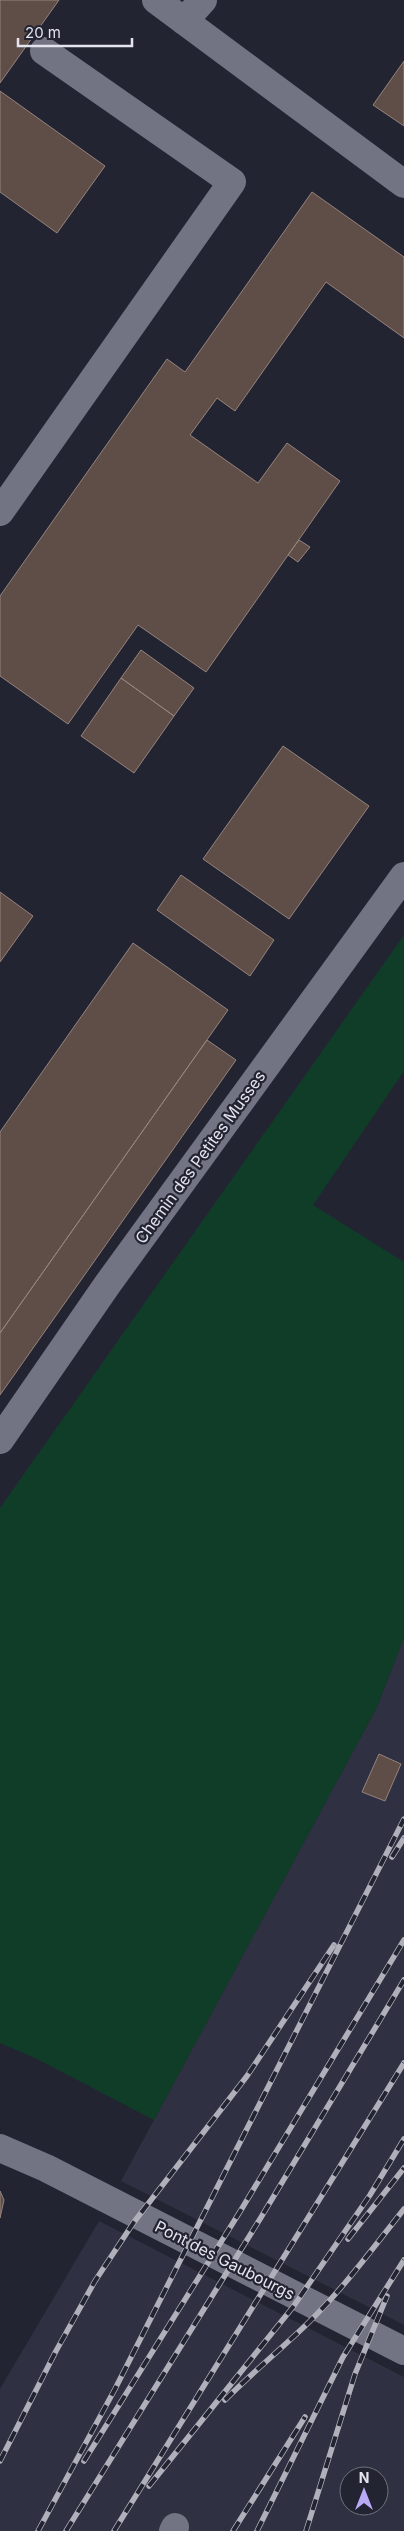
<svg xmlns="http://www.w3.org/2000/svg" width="404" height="2531" font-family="Inter,sans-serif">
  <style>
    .built { fill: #2f3042; fill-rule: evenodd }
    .green { fill: #103d28 }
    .building { fill: #5f4e48; stroke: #96837d }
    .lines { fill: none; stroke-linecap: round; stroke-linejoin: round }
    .minor { stroke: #727484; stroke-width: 28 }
    .rail-casing { stroke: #afb0ba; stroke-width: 5.5 }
    .rail { stroke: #232432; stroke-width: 4; stroke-dasharray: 11; stroke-linecap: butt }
    .labels { text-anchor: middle; stroke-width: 4.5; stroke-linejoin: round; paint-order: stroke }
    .street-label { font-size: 16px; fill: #e3e4ed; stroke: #232432 }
  </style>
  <rect width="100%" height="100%" fill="#232432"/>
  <path class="built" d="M404 1637V2325L121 2181 377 1707Z
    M99 2221 404 2377V2531H0V2389ZM349 2476H379V2506H349Z"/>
  <path class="green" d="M404 935V1071L313 1205 404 1262V1637L377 1707 154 2120 37 2059 0 2043V1508Z"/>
  <path class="building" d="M0 0H59L0 83Z
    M404 61V126L373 105Z
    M0 91 105 166 57 233 0 192Z
    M312 192 404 257V338L326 282 235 411 217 398 190 435 258 483 287 443 340 481 206 672 138 625 68 724 0 676V596L167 359 185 372Z
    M299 540 310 547 298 562 288 555Z
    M141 650 194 688 174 716 121 678Z
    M121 678 174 716 134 773 81 736Z
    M283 746 369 806 289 919 203 859Z
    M181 875 274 940 250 976 157 910Z
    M0 892 33 916 0 962Z
    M133 943 228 1010 0 1333V1132Z
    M207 1040 236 1060 0 1395V1333Z
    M379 1754 401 1764 385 1801 362 1792Z
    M0 2191 4 2200 0 2218Z"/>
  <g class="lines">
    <path class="minor" d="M156 0 404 184
      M184 21 203 0
      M0 512 232 182 44 51
      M0 1440 107 1285 404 876
      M0 2148 46 2168 404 2351
      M173 2531 175 2527"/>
    <defs>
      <path id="rail" d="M392 1857 404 1838
        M348 2239 404 2168
        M225 2400C251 2374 280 2350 307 2324 343 2289 373 2248 404 2209
        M0 2461 56 2351 95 2281 134 2222 247 2076 334 1945
        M84 2461 241 2210 404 1940
        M149 2486 293 2307 370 2195 404 2139
        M38 2531 115 2389 404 1819
        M66 2531 260 2219 404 1980
        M114 2531 404 2063
        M233 2531 305 2417
        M257 2531 343 2357 404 2260
        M306 2531 355 2374 387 2296"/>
    </defs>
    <use href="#rail" class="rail-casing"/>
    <use href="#rail" class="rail"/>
  </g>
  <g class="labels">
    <g class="street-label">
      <text transform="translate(200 1157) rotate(-54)" y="6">Chemin des Petites Musses</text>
      <text transform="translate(225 2260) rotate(27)" y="6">Pont des Gaubourgs</text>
    </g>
  </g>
  <g transform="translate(364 2491)"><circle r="24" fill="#232432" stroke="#70717d"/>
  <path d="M0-4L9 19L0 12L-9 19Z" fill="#baaaf6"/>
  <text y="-8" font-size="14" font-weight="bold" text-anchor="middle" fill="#e3e4ed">N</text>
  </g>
  <path d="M18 38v8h114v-8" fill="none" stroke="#e3e4ed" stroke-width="2.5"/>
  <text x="25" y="38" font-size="15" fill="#e3e4ed" stroke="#232432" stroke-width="4" paint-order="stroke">20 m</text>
</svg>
